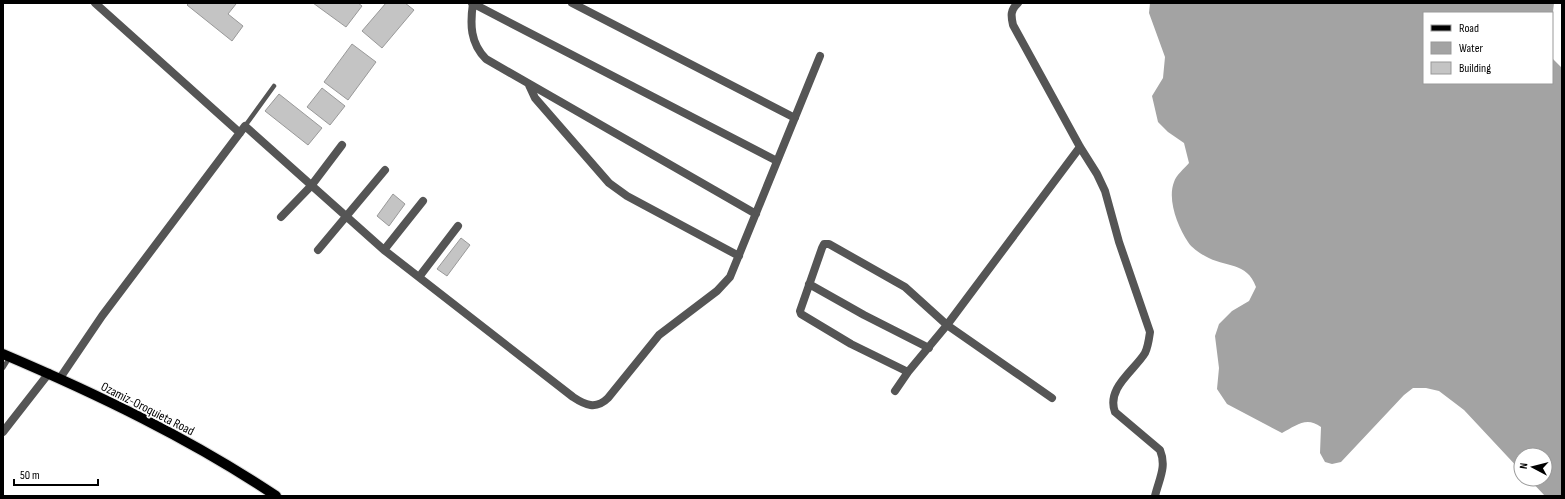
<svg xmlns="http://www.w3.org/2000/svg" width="1565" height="499" font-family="'Sofia Sans Condensed',sans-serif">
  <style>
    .water { fill: #a3a3a3 }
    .building { fill: #c4c4c4; stroke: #999 }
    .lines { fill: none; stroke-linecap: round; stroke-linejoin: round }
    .primary-casing { stroke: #dbdbdb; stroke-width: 12 }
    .lane { stroke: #555; stroke-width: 4.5 }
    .street { stroke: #555; stroke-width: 8 }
    .primary { stroke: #000; stroke-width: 10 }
    .labels { text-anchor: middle; stroke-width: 3.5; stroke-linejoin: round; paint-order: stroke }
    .street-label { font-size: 13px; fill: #000; stroke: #fff }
  </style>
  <rect width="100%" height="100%" fill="#fff"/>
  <path class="water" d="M1150 3H1554L1552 21V13H1424V83H1552V56L1553 59 1562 68V496H1545L1529 479H1545V455H1521V471L1464 410 1439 391 1426 388H1413L1404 395 1341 462 1332 464 1325 462 1320 453 1321 427C1306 416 1296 426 1282 433L1227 404 1217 389 1219 368 1215 336 1219 324 1232 311 1249 301 1256 287C1247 261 1225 268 1205 256 1199 253 1191 247 1188 242 1178 227 1167 200 1174 182 1176 175 1184 169 1189 163L1184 143 1168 132 1158 122 1152 96 1163 78 1165 57 1149 13Z"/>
  <path class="building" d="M189 3H235L236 4 228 14 243 26 232 41 187 5Z
    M313 3H358L362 6 346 27Z
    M386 3H405L414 10 382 48 362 31Z
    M352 44 376 62 348 100 324 82Z
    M322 88 345 106 330 125 307 107Z
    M279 94 322 128 308 145 265 111Z
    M393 194 405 204 389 226 377 216Z
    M461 238 470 245 447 276 437 269Z"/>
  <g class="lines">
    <defs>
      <path id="primary" d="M3 354C97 394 191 439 276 496"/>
    </defs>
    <use href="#primary" class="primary-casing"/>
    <path class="lane" d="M245 126 274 86
      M3 368 10 357"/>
    <path class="street" d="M95 3 240 133
      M472 3 777 161
      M473 3C470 24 470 43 486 59L756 214
      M572 3 795 118
      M1018 3C1010 10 1011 16 1013 25L1080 147 1097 174 1105 191 1119 242 1150 332C1149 339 1148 347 1145 353 1134 371 1106 388 1115 412L1160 450C1167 467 1159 479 1155 496
      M529 85 535 98 609 183 627 196 739 256
      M281 217 311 186 342 145
      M318 250 385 170
      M384 250 573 397C585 405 596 410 608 398L659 335 717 291 730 277 820 56
      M419 277 458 226
      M809 284 864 315 929 348
      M908 372 851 344 801 314 800 311 822 248 824 244H829L905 287 947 325 1052 398
      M60 378 102 316 245 126 384 250 423 201
      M895 391 908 372 947 325 1080 147
      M3 432 49 373"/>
    <use href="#primary" class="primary"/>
  </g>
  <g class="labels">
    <g class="street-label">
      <text transform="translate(148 408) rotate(27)" y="5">Ozamiz-Oroquieta Road</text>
    </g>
  </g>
  <rect width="1565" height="499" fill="none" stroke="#000000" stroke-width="8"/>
  <rect x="1423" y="12" width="130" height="72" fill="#ffffff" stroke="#999999"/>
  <rect x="1431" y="25" width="20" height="6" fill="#000000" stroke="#999999"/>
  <text x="1459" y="32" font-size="12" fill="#000000">Road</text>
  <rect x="1431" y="42" width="20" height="12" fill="#a3a3a3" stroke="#999999"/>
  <text x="1459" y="52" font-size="12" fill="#000000">Water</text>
  <rect x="1431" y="62" width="20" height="12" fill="#c4c4c4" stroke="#999999"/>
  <text x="1459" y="72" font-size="12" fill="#000000">Building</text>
  <g transform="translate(1533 467) rotate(277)"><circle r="19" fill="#ffffff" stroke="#999999"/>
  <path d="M0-3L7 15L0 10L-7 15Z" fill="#000000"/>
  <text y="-6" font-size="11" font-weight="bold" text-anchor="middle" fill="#000000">N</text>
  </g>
  <path d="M14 479v6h84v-6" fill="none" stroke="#000000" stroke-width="2"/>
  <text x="20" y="479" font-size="12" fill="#000000" stroke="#ffffff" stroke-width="3" paint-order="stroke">50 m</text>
</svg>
